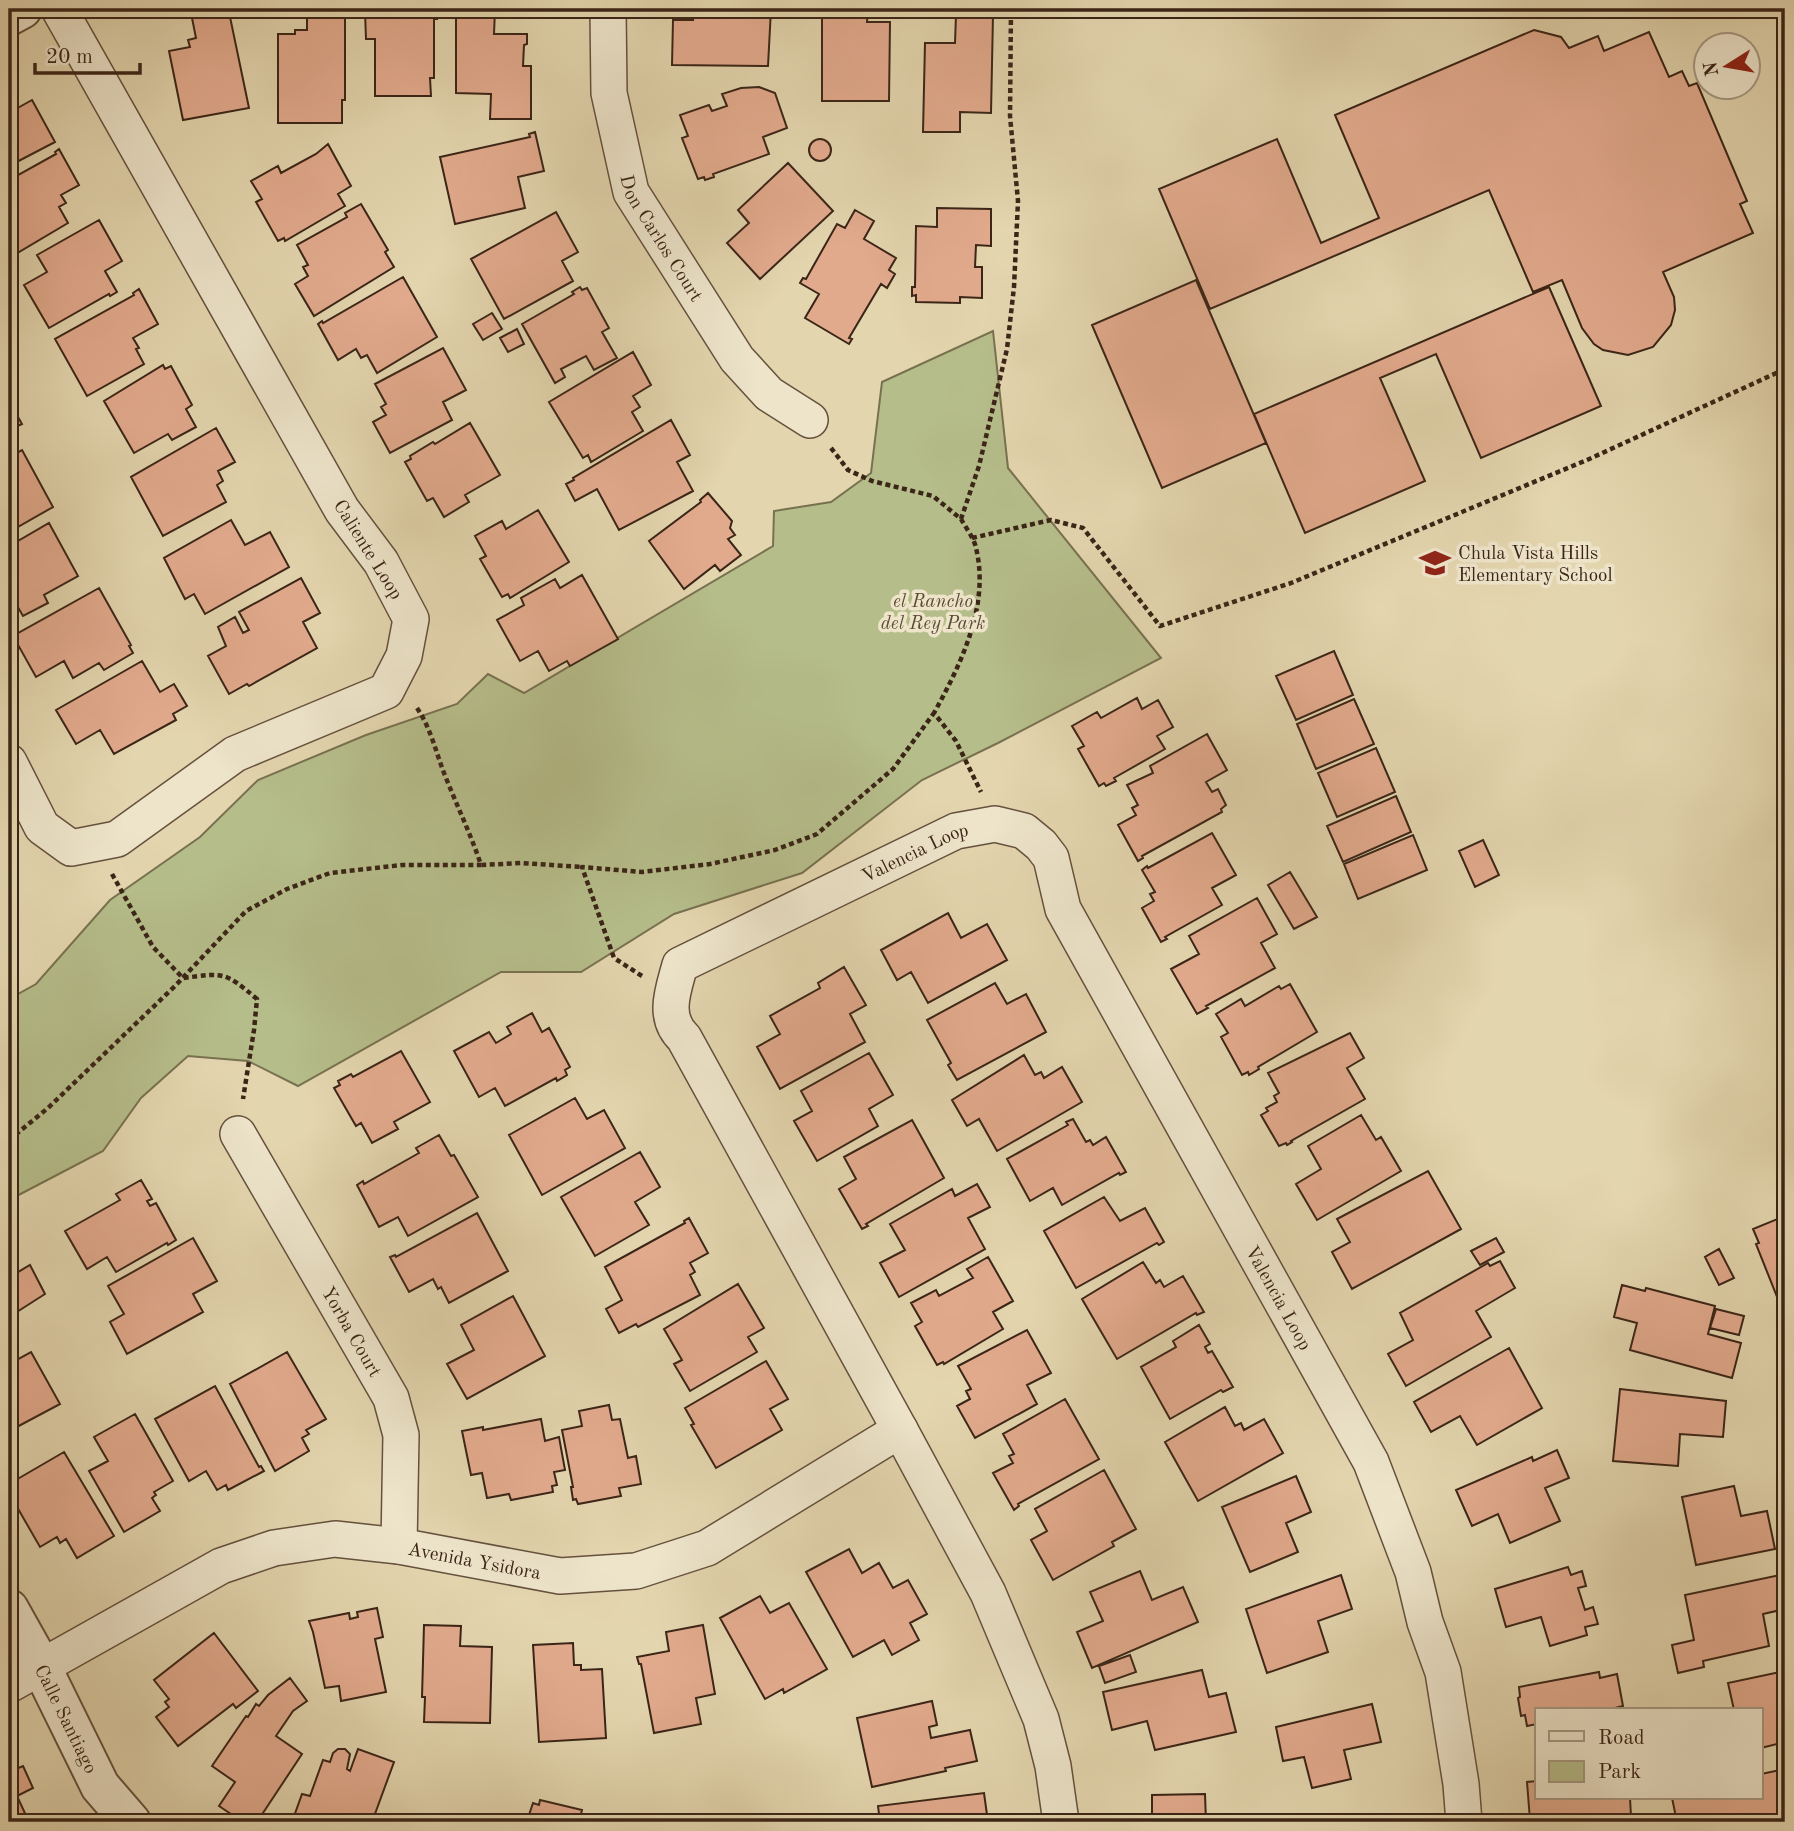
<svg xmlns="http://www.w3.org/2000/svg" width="1794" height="1831" font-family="'Old Standard TT',serif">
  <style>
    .green { fill: #b5bd8a; stroke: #787150; stroke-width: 2 }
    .building { fill: #e2aa8d; stroke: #3b2517; stroke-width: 2 }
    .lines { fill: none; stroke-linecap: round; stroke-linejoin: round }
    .minor-casing { stroke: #65513d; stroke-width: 38 }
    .tertiary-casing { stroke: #65513d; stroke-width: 42 }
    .path { stroke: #3b2517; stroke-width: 4.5; stroke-dasharray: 5 3.5; stroke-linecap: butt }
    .minor { stroke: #ede4ca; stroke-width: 35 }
    .tertiary { stroke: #ede4ca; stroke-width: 38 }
    .labels { text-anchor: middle; stroke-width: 7; stroke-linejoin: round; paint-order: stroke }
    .street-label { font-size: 19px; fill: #3b2517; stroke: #ede4ca }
    .poi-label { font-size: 19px; fill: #3b2517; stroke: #ede4ca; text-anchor: start }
    .park-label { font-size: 19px; font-style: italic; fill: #5a4b34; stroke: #ede4ca }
  </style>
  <rect width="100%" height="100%" fill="#e3d5ae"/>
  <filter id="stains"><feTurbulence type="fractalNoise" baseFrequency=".00286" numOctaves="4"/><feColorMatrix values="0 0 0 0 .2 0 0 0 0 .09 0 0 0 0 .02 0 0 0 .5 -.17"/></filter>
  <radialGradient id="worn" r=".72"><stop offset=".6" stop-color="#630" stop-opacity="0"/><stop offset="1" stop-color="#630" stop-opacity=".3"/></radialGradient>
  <path class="green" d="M993 331 1008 468 1161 658 998 743 922 780 802 873 674 914 581 972H501L298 1086 248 1061 188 1056 141 1098 103 1151 9 1200V999L36 984 110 900 200 837 258 780 366 735 457 704 488 674 524 693 773 546 774 511 831 502 871 473 882 382Z"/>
  <path class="building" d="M307 9H345V100H342V123H278V34H295V30H307Z
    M388 9H436L437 19H434V78H430L431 96H375V39H366L365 11H388Z
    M453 9H495L494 34H527V44L524 45 523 66H531V119H490L491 94 456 93V14H453Z
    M693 9H771L768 66 672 65 673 20H693Z
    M820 9H868L867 22H890L889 101H822V10Z
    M232 10 233 16 230 17 249 108 183 120 169 51 190 47 188 40 196 38 192 18Z
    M956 15H993L991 113 960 112V132H923L925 43H955Z
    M1534 30 1561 37 1569 48 1598 36 1604 51 1649 32 1669 77 1682 71 1689 86 1697 83 1747 201 1740 204 1753 233 1663 272 1674 297 1675 310 1671 325 1653 347 1628 355 1603 350 1594 344 1582 328 1562 280 1533 292 1489 190 1210 309 1159 189 1277 139 1321 243 1379 218 1335 115Z
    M759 87 775 93 787 128 763 137 769 154 713 174 714 177 705 180 704 177 698 179 682 138 688 136 680 115 709 105 712 111 727 106 722 94 741 88Z
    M32 100 55 142 9 166V101L14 110Z
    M535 132 544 171 518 177 525 208 455 224 440 157 530 137 529 134Z
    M809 150a11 11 0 1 1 22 0a11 11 0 1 1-22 0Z
    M328 144 351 186 338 194 345 206 285 241 284 238 278 241 256 202 262 199 251 181 278 166 281 173 316 154Z
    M59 149 79 185 61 195 66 203 59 207 68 223 9 258V180L56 154 55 152Z
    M788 163 833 211 760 279 727 243 749 223 738 210Z
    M361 204 388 250 385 252 394 267 314 316 295 284 308 276 303 267 308 265 297 245 347 217 345 213Z
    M937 208 991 209V246L976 245 975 267H982V298L960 297V303L916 302V295L912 296V287H915L916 226 937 227Z
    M855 210 874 221 864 239 896 258 889 270 895 274 887 288 881 284 849 338 852 339 849 344 805 318 819 294 800 283 803 278 806 279 837 224 845 228Z
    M556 212 578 252 562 261 573 281 504 319 471 259Z
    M99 220 122 261 105 271 117 292 110 296 109 294 49 328 24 285 47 272 37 255Z
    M403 277 437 337 377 373 367 355 361 358 356 349 338 360 318 324 322 321 323 323Z
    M1196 280 1266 443 1162 488 1092 325Z
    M580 287 582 290 587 288 609 328 602 332 617 358 594 370 586 356 561 369 565 377 555 383 522 324 574 294 572 292Z
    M1549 287 1601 406 1481 458 1436 354 1380 378 1425 481 1305 533 1254 414Z
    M139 289 158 324 133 338 139 348 136 349 144 364 87 396 55 339 134 295 133 293Z
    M492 313 502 329 483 340 473 324Z
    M517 329 524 344 508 352 500 338Z
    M443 348 466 390 443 402 452 420 390 453 373 422 386 415 381 407 386 404 375 384Z
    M633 352 651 385 633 396 640 407 632 412 643 431 591 462 588 455 583 458 549 402Z
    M163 365 165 369 171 366 192 405 186 409 196 427 172 440 168 434 134 453 104 401Z
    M14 410 22 424 11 429 15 436 9 440V413Z
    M671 420 690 455 677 462 693 491 619 530 597 489 575 501 566 484 574 480 573 478Z
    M470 423 500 475 465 495 469 502 444 517 433 498 427 501 405 462 411 459 410 456 433 442 435 444Z
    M216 428 235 462 218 471 223 481 217 485 226 502 163 536 131 477Z
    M22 450 53 507 9 532V457Z
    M708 493 732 521 730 528 735 535 728 539 741 555 720 571 715 565 684 589 649 541 701 502 700 500Z
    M538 510 569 562 510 598 508 594 502 597 480 559 486 556 475 536 502 521 506 529Z
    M231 520 245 545 270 532 289 567 205 614 194 594 185 599 164 558Z
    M49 523 78 576 44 595 48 603 23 616 11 595 9 596V543L11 545Z
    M582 575 618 639 570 666 567 661 549 671 538 651 520 661 497 620 524 605 521 598 555 579 560 588Z
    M301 578 320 613 303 622 317 648 249 686 247 684 229 694 208 656 226 646 218 627 235 617 243 633 249 630 239 612Z
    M99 588 131 645 129 646 133 653 104 670 99 663 73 678 64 661 36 677 13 636Z
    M1334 651 1353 695 1296 720 1276 676Z
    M142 661 160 692 174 684 187 706 173 714 176 720 114 754 100 730 76 744 56 710Z
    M1137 698 1142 709 1158 700 1173 727 1157 736 1165 749 1114 778 1116 781 1106 786 1104 783 1099 786 1078 749 1084 746 1072 726 1097 712 1101 718Z
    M1354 699 1374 744 1316 769 1297 724Z
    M1207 734 1227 770 1206 782 1212 792 1218 789 1226 805 1221 809 1222 812 1142 856 1143 858 1138 861 1118 825 1136 815 1132 808 1138 805 1127 785 1153 773 1150 766Z
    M1376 748 1395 792 1337 817 1318 773Z
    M1396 796 1411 832 1343 862 1327 826Z
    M1212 833 1236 875 1212 888 1222 905 1165 937 1167 939 1161 942 1142 908 1154 901 1150 894 1155 892 1142 870 1147 866 1148 868Z
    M1413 835 1427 870 1358 899 1344 864Z
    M1483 840 1499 875 1475 887 1459 851Z
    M1290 872 1317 917 1294 929 1268 885Z
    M1257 898 1277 934 1261 943 1275 968 1206 1006 1208 1008 1197 1014 1171 969 1199 954 1189 936Z
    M948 913 961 938 987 924 1007 960 928 1003 911 972 897 980 881 950Z
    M844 967 866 1005 850 1014 865 1042 780 1089 757 1047 780 1034 770 1016 820 988 818 983Z
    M995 983 1007 1004 1026 994 1046 1032 957 1080 948 1065 951 1063 927 1020Z
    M1290 984 1317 1032 1258 1067 1259 1069 1249 1075 1248 1072 1242 1075 1221 1037 1228 1033 1216 1014 1241 999 1245 1006 1279 986 1281 989Z
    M532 1013 542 1032 549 1028 570 1067 565 1070 567 1075 557 1081 556 1078 505 1106 495 1088 479 1097 454 1051 489 1032 496 1043 511 1034 507 1027Z
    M1350 1033 1364 1058 1347 1068 1365 1099 1291 1141 1292 1142 1287 1145 1286 1143 1279 1146 1261 1115 1268 1111 1266 1108 1277 1102 1274 1096 1279 1093 1268 1073Z
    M401 1051 430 1102 394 1122 398 1129 372 1143 361 1123 356 1126 334 1088 340 1085 338 1081 351 1074 353 1077Z
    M869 1053 893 1095 869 1109 878 1126 817 1161 794 1121 812 1111 801 1091Z
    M1024 1055 1035 1075 1041 1072 1044 1078 1062 1067 1082 1102 997 1151 979 1119 967 1126 952 1100Z
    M575 1098 587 1119 604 1110 625 1148 542 1195 509 1135Z
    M1361 1115 1376 1140 1381 1137 1401 1171 1317 1220 1296 1184 1321 1169 1308 1146Z
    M1073 1119 1086 1142 1090 1140 1093 1145 1106 1137 1126 1172 1120 1175 1119 1173 1062 1205 1053 1188 1030 1201 1007 1159 1068 1125 1066 1122Z
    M912 1120 944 1178 866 1224 868 1226 862 1229 839 1189 856 1179 844 1157Z
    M439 1135 451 1156 454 1155 478 1197 408 1236 398 1217 379 1227 357 1185 363 1181 364 1184 419 1153 416 1148Z
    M640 1152 660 1187 635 1202 649 1225 595 1256 561 1197Z
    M1428 1171 1461 1229 1352 1289 1332 1252 1350 1242 1337 1219Z
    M141 1180 152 1199 147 1201 150 1206 156 1203 176 1240 168 1245 167 1243 116 1272 107 1257 87 1269 65 1231 120 1200 116 1194Z
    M977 1184 990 1207 968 1218 985 1249 899 1297 880 1263 905 1250 890 1224 952 1189 955 1196Z
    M1104 1197 1120 1221 1145 1208 1164 1242 1159 1245 1157 1243 1076 1288 1044 1231Z
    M477 1213 508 1271 449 1303 441 1287 438 1289 433 1279 409 1292 390 1257 395 1255 396 1257Z
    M1785 1216V1317L1756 1244 1759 1243 1753 1229Z
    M689 1218 708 1253 690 1263 695 1272 690 1275 700 1295 638 1327 636 1324 619 1333 606 1309 622 1300 605 1267 685 1223 684 1221Z
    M193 1238 217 1281 193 1294 203 1312 127 1354 110 1322 124 1314 108 1286Z
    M1496 1238 1504 1252 1480 1265 1471 1251Z
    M1719 1249 1734 1278 1719 1285 1705 1257Z
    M988 1257 1013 1301 993 1312 1003 1329 944 1364 943 1362 937 1365 915 1326 922 1322 911 1303 936 1290 939 1296 973 1278 967 1269Z
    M1500 1261 1515 1288 1476 1311 1491 1337 1406 1386 1388 1354 1413 1340 1400 1313 1488 1263 1490 1266Z
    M1143 1262 1156 1283 1160 1280 1164 1287 1183 1276 1204 1312 1197 1315 1196 1313 1117 1359 1082 1299Z
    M30 1265 45 1294 9 1317V1267L13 1275Z
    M738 1284 764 1328 748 1337 757 1352 690 1391 674 1364 682 1360 664 1329Z
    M1622 1285 1645 1291 1646 1288 1715 1306 1708 1334 1741 1343 1732 1378 1630 1350 1637 1323 1614 1317Z
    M513 1296 545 1356 467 1399 447 1364 474 1350 461 1325Z
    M1716 1309 1744 1316 1739 1335 1710 1328Z
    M1199 1325 1210 1344 1205 1347 1208 1353 1212 1351 1233 1387 1223 1392 1221 1390 1170 1419 1141 1367 1176 1347 1173 1341Z
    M1027 1330 1051 1373 1027 1385 1037 1404 975 1438 957 1406 970 1399 966 1391 971 1389 958 1366Z
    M1509 1348 1542 1408 1477 1445 1460 1416 1431 1432 1414 1402Z
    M31 1352 60 1404 13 1429 15 1433 9 1436V1364Z
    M287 1352 326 1419 306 1430 309 1434 302 1438 309 1451 275 1471 230 1384Z
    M766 1361 788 1399 770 1409 782 1430 716 1468 691 1425 694 1424 685 1408Z
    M215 1386 259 1467 261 1466 264 1471 228 1490 226 1485 217 1490 206 1471 189 1481 155 1419Z
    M1620 1389 1726 1401 1723 1437 1680 1434 1678 1466 1613 1461Z
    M1065 1399 1099 1459 1018 1504 1019 1506 1014 1510 993 1473 1013 1463 1009 1456 1014 1454 1003 1434Z
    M609 1405 612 1420 620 1419 628 1458 636 1456 641 1484 619 1488 621 1496 578 1504 576 1499 573 1500 571 1487H573L562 1430 582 1426 579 1411Z
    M1225 1407 1235 1426 1241 1423 1244 1430 1264 1419 1283 1453 1198 1501 1165 1442Z
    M135 1414 173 1481 154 1492 156 1495 152 1498 160 1511 124 1532 89 1471 108 1461 94 1437Z
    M541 1419 545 1441 559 1437 565 1470 554 1472 557 1485 552 1486 553 1492 511 1500 509 1494 487 1498 482 1473 471 1475 462 1431 483 1427V1430Z
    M1557 1450 1569 1478 1545 1488 1560 1521 1510 1543 1498 1514 1472 1526 1456 1490 1532 1457 1533 1461Z
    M64 1452 114 1536 77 1558 66 1539 60 1543 57 1537 40 1547 9 1493V1484Z
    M1104 1470 1136 1529 1112 1542 1114 1546 1053 1580 1031 1540 1047 1531 1035 1509Z
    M1296 1476 1311 1512 1286 1523 1298 1552 1250 1572 1222 1507Z
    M1734 1486 1741 1516 1767 1511 1775 1549 1696 1565 1682 1497Z
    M849 1549 862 1573 879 1563 893 1588 908 1580 927 1614 910 1623 919 1640 892 1655 884 1640 853 1657 806 1572Z
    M1568 1567 1571 1575 1582 1571 1586 1586 1578 1588 1585 1610 1593 1607 1598 1624 1585 1627 1587 1635 1550 1646 1541 1617 1506 1627 1495 1589Z
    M1140 1571 1152 1600 1183 1587 1198 1622 1092 1668 1077 1632 1103 1621 1090 1592Z
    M1785 1574V1609L1763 1614 1769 1646 1703 1661 1704 1667 1678 1673 1672 1645 1694 1640 1685 1595Z
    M1341 1575 1352 1609 1318 1621 1328 1652 1267 1673 1246 1609Z
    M760 1596 770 1613 789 1603 827 1669 784 1693 783 1689 765 1699 720 1618Z
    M377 1608 383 1637 375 1639 386 1692 341 1701 339 1686 325 1688 313 1632 309 1621 349 1613 350 1619 358 1617 357 1612Z
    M424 1625 461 1626 460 1646 492 1647 490 1723 424 1722 425 1697H422Z
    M703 1625 715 1694 696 1698 701 1724 654 1733 641 1664H639L637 1657 669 1651 666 1632Z
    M214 1633 258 1691 236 1708 233 1704 178 1746 156 1717 169 1707 165 1702 169 1699 154 1680Z
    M573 1643 574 1665H581V1670L602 1669 606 1738 539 1742 533 1645Z
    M1130 1655 1136 1672 1105 1683 1099 1666Z
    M1202 1670 1209 1697 1226 1693 1236 1732 1155 1750 1147 1721 1112 1730 1103 1692Z
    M1785 1671V1742L1761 1748V1710H1734L1728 1683Z
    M1599 1672 1600 1678 1617 1674 1623 1706 1607 1710H1537V1724L1527 1726 1525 1715 1521 1716 1518 1698 1520 1697 1519 1687Z
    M290 1678 307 1701 293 1711 276 1736 302 1754 257 1822H243L219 1806 235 1782 212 1766 246 1716 248 1717 256 1704 259 1706 268 1695Z
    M932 1701 937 1725 929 1727 931 1738 970 1730 977 1761 945 1768 946 1771 872 1787 857 1718Z
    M1372 1704 1381 1742 1344 1750 1351 1779 1312 1788 1304 1757 1283 1761 1276 1727Z
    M338 1749H345L350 1754 347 1769 350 1771 358 1749 394 1762 372 1822H292L302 1794 310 1796 323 1760 330 1762 333 1753Z
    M23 1766 33 1788 17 1796 29 1822H9V1772Z
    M1785 1769V1820L1779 1822H1677L1672 1798H1761V1774Z
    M1537 1781V1798H1630L1631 1816 1644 1815 1645 1822H1566V1818L1530 1820 1527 1782Z
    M984 1793 988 1822H880L878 1806Z
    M1205 1794 1206 1822H1152V1795Z
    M540 1800 582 1810 579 1822H533L534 1817 529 1815 533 1803 539 1805Z
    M420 1816 442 1822H419Z"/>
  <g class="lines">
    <defs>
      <g id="minor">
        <path id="s1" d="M608 9 609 93 631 192 737 359 769 394 810 420"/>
        <path d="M9 762 42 827 71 848 117 839 235 754 386 691 404 656 411 619 381 562 342 510 59 9"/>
        <path id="s2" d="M238 1134 391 1398 401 1435 399 1546"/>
        <path id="s3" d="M9 1685 221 1566 274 1548 335 1539 399 1546 560 1576 636 1571 707 1548 900 1430"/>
        <path id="s4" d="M1061 1822 1053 1766 1041 1719 988 1593 900 1430 684 1038C662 1017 673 991 680 965L956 831 995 824 1024 831 1041 845 1051 858 1063 909 1371 1462 1413 1572 1425 1622 1443 1672 1461 1784 1464 1822"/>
      </g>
      <g id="tertiary">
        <path d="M9 16 22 9"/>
        <path id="s5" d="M9 1609 41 1666 100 1786 131 1822"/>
      </g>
    </defs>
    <use href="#minor" class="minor-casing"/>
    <use href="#tertiary" class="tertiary-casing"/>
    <path class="path" d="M831 448 848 470 872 481 933 496 961 519 979 466 1007 349 1014 287 1018 201 1010 116 1011 9
      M961 519C966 528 974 538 976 548 990 605 961 664 934 713L956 741 981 792
      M972 538 1051 520 1083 528 1160 626 1291 583 1587 460 1785 369
      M417 708C432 730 436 754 446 778 458 808 471 835 481 865L521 863 582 867
      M112 874 153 947 183 978C224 973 224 971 257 999L254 1030 243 1099
      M642 976 614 958 582 867 642 872 710 864 775 850 817 834 893 769 934 713
      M9 1140 48 1108 175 986 246 911 287 889 330 873 402 865H481"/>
    <use href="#minor" class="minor"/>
    <use href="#tertiary" class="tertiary"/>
  </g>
  <defs>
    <symbol id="school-bare" viewBox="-9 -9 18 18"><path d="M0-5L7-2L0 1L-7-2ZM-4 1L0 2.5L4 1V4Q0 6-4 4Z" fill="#8f2418" stroke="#ede4ca" stroke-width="2.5" paint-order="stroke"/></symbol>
  </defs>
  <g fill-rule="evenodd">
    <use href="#school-bare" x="1413" y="541" width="44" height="44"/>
  </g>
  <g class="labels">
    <g class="street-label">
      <text dy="7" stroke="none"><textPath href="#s1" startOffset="240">Don Carlos Court</textPath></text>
      <text transform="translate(369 549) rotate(58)" y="7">Caliente Loop</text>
      <text dy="7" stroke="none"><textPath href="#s4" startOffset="1213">Valencia Loop</textPath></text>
      <text dy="7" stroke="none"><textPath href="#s4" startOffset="1864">Valencia Loop</textPath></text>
      <text dy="7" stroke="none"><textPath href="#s2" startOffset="228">Yorba Court</textPath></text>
      <text dy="7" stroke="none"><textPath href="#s3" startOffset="502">Avenida Ysidora</textPath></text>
      <text dy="7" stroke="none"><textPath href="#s5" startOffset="124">Calle Santiago</textPath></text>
    </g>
    <g class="poi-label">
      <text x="1458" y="559">Chula Vista Hills<tspan x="1458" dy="22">Elementary School</tspan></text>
    </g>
    <g class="park-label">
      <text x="933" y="607">el Rancho<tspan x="933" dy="22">del Rey Park</tspan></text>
    </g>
  </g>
  <rect width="1794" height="1831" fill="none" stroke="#e3d5ae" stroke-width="35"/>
  <rect x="10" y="10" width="1773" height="1810" fill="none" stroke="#3b2517" stroke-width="3.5"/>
  <rect x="18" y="18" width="1759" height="1796" fill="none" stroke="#3b2517" stroke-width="2"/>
  <rect x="1535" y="1708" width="228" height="91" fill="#ede4ca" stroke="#a69882" stroke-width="2"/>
  <rect x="1549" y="1731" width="35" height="10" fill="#ede4ca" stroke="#a69882" stroke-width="2"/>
  <text x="1598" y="1744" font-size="21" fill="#3b2517">Road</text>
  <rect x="1549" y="1761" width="35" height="21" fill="#b5bd8a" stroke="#a69882" stroke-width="2"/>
  <text x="1598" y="1778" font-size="21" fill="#3b2517">Park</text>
  <g transform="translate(1727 66) rotate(259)"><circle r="33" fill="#ede4ca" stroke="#a69882" stroke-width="2"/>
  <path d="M0-5L12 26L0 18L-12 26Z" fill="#8f2418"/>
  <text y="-10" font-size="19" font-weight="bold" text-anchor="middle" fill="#3b2517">N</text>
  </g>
  <path d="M35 63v10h105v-10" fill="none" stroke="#3b2517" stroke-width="3.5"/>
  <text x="46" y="63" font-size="21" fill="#3b2517" stroke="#ede4ca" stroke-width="5" paint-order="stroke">20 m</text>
  <rect width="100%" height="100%" filter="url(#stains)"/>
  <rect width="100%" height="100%" fill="url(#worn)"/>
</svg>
